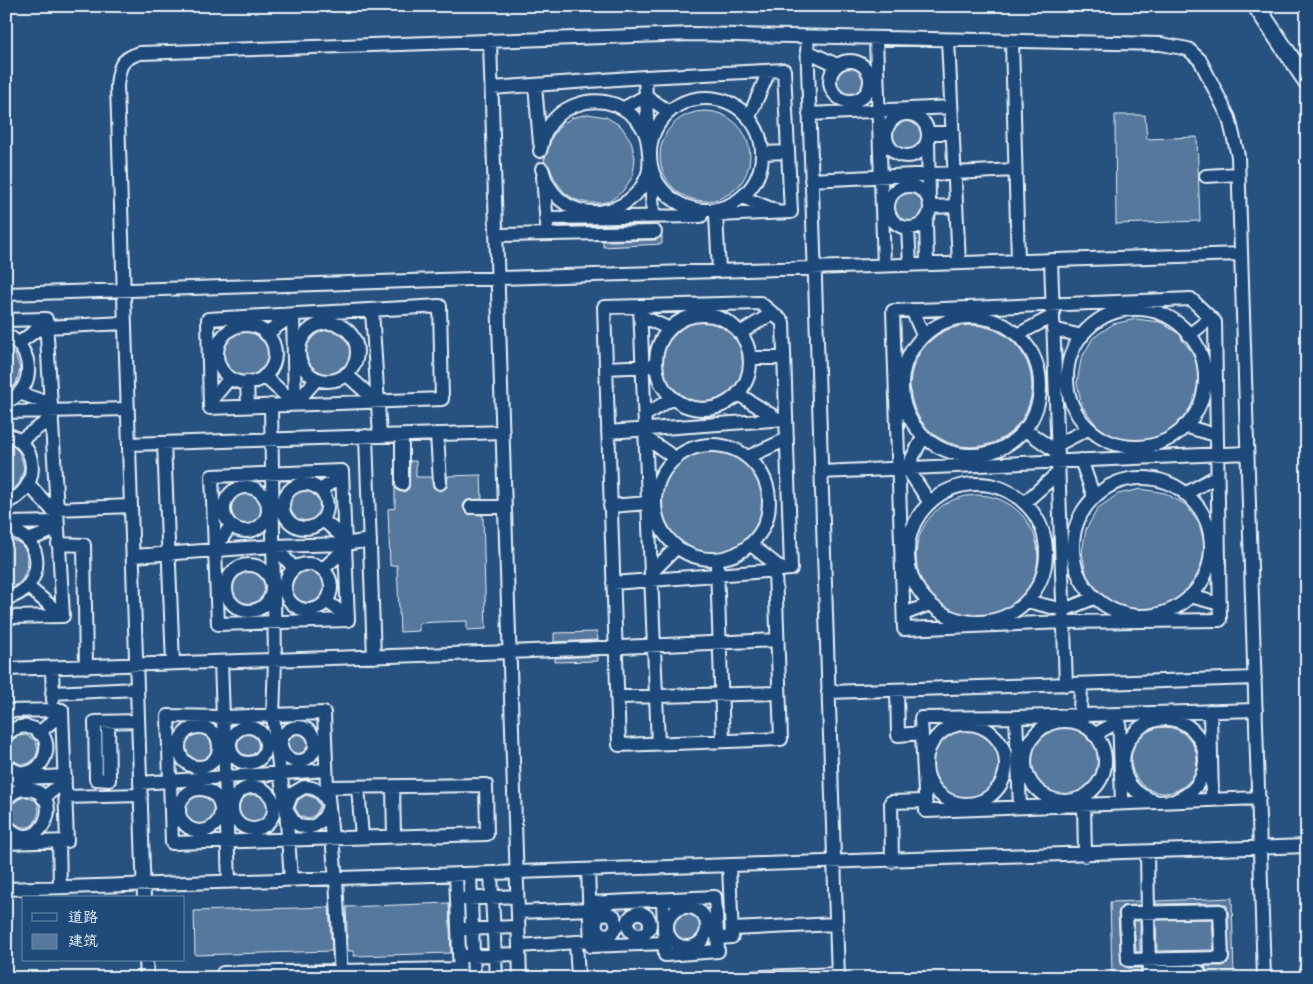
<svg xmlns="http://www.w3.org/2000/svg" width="1313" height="984" font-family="Kalam,'LXGW WenKai TC',sans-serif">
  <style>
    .building { fill: #57789d; stroke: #e8f1f8 }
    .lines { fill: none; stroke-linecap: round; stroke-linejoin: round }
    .minor-casing { stroke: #e8f1f8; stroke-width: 16 }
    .tertiary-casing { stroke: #e8f1f8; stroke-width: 20 }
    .minor { stroke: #1f4a7a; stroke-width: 12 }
    .tertiary { stroke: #1f4a7a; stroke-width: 16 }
  </style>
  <rect width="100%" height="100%" fill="#27517f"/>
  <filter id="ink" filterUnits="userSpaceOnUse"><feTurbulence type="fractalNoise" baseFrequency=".02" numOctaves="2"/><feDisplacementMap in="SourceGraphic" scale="10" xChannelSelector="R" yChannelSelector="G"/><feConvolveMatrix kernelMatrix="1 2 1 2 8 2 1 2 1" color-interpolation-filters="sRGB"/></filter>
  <g filter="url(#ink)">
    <path class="building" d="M851 61 862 66 866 71 869 84 866 90 862 95 850 100 838 96 831 86V80L833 72H841L845 68 844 62Z
      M660 156a45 45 0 1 1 90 0a45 45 0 1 1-90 0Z
      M588 114 606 117 621 126 631 141 635 158 633 176 623 191 610 201 601 203H588L576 200 565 193 555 180 549 166 544 161 552 137 559 127 571 118Z
      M1115 115H1145L1147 139 1197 137 1200 221 1116 224Z
      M914 117 919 120 924 127 921 133 920 148 913 152H900L891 145 888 139 889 128 897 118Z
      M910 188 921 192V201L926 213 919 217 918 224 915 225 912 221 908 220 901 224 897 222 891 210 893 197 898 192Z
      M662 236V244L603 247V241L655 240Z
      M703 319 718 322 730 329 732 331 733 338 740 341 745 351 742 358 746 365 743 378 739 386 731 389 730 396 727 399 714 405 701 406 688 403 681 399 680 393 676 391H670L665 384 660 370V355L666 340 669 337 675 335 678 327 688 321Z
      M1136 319 1160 322 1181 335 1182 340 1195 355 1200 378 1197 402 1186 418 1179 420 1176 428 1164 437 1141 442 1117 439 1097 426 1082 406 1077 383 1081 359 1093 338 1113 324Z
      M910 386a61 61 0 1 1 122 0a61 61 0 1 1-122 0Z
      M327 325 337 327 344 331 349 337 353 345V353L349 367 344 366 340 368 338 375 326 378 319 371 312 373 305 365 302 358V347L305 338 311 331 319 327Z
      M247 328 258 331 259 338 262 341H269L272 350V359L267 369 262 368 258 371 256 378 254 379 251 375 246 374 240 379 235 372 231 370 226 371 224 369 221 361 220 353 221 345 231 332 239 329Z
      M6 345 15 354 20 369 16 384 6 392Z
      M6 443 13 446 19 452 22 460 24 468 22 476 19 484 12 490 6 493Z
      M713 448 731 451 740 456 744 464 750 465 757 472 764 487 766 504 763 521 754 535 744 539 742 547 727 554 710 556 694 552 685 547 682 541 675 539 665 528 659 511 660 492 666 474 673 466 678 465 681 463 683 457 694 451Z
      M410 461H416V477H431L433 487 440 491 447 487 448 476 481 475 482 499 467 500 464 503 463 507 467 514 483 515 486 629 467 630V621L438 622 419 623V631L400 632 397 565 390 566 388 509 395 508V487L398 491 402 492 406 491 409 488Z
      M305 486 313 487V494L316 497H323L326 508 325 512 320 513 317 515 315 519 316 524 304 527 292 522 287 517 284 506 287 496 292 491Z
      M246 488 253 489 263 497 265 517 257 526 245 529 238 528V522L235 518H227L225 505 228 498 232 493 239 489Z
      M1141 489 1165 493 1186 505 1200 525 1205 549 1202 573 1192 588 1185 590 1182 598 1169 607 1146 613 1122 609 1102 596 1087 577 1082 553 1086 529 1098 508 1118 494Z
      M916 556a61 61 0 1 1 122 0a61 61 0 1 1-122 0Z
      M6 537 21 544 26 551 28 565 23 578 18 584 6 589Z
      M309 566 315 567 317 574 320 577 326 576 330 588 328 593H323L319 597V605L308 608 295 603 291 597 287 587 292 576 299 574 302 567Z
      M228 588a20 20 0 1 1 40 0a20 20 0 1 1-40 0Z
      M597 632 598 640 554 642V633Z
      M598 656V661L555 662V658Z
      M1063 725 1077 728 1086 733 1087 739 1095 743 1097 747 1101 761 1098 775 1091 787 1079 796 1058 798 1051 797 1039 789 1031 777 1027 763 1030 749 1037 737 1049 729Z
      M1131 760a33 33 0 1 1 66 0a33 33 0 1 1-66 0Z
      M180 747a19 19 0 1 1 38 0a19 19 0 1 1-38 0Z
      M283 744a15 15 0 1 1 30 0a15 15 0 1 1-30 0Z
      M930 765a36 36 0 1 1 72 0a36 36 0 1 1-72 0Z
      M232 745a16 16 0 1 1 32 0a16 16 0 1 1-32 0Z
      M26 735 35 740 38 749 36 756 32 761 27 764H20L6 756V743L19 736Z
      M234 808a19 19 0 1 1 38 0a19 19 0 1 1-38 0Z
      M181 811a19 19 0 1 1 38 0a19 19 0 1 1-38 0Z
      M306 795 315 798 320 806 316 814 308 819 300 816 295 808 298 800Z
      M25 797 35 800 38 804 39 811 37 818 33 825 28 827H21L6 817V808L9 807 19 799Z
      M1232 898 1234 978H1207V972L1205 966H1223L1229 961 1228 911 1227 906 1220 903 1156 904V901Z
      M1140 901V905L1122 906 1118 913 1121 964 1128 968H1141V972H1112L1110 902Z
      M449 903 451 953 354 956V951H348L346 907Z
      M329 907 332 951 195 955 194 911Z
      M670 927a18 18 0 1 1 36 0a18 18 0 1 1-36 0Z
      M638 915 644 917 647 924 645 929 638 933 633 930 627 924 633 917Z
      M1212 919 1214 950 1157 951 1156 920Z
      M1134 921H1140V952H1136Z"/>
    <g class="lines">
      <defs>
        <path id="minor" d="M807 37 838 978
          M876 39 884 265
          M948 40 959 263
          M490 42 520 978
          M1012 42 1018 261
          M807 51 837 65
          M830 81a20 20 0 1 1 40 0a20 20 0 1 1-40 0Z
          M645 77 648 136
          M535 85 540 143
          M492 88 645 77 784 70 791 212 716 215 719 271
          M650 154a56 56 0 1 1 112 0a56 56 0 1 1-112 0Z
          M624 108 646 96 669 112
          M886 135a21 21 0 1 1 42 0a21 21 0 1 1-42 0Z
          M809 114 951 107
          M749 117 769 71
          M929 133H953
          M928 140 929 200
          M540 151C542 145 543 138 545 133 558 106 589 95 616 105 632 112 646 126 648 144 649 153 651 165 648 174 633 217 573 227 549 186 545 181 544 174 542 169
          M763 153 788 152
          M651 174 653 216
          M1206 176 1238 174
          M543 177 547 225
          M811 180 1015 170
          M888 207a21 21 0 1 1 42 0a21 21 0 1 1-42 0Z
          M742 197 774 210
          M931 207 956 206
          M546 218 701 216
          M926 221 927 264
          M908 228 910 265
          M497 235 655 232
          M1051 260 1066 685
          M6 294 1241 254
          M1191 299 1215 322 1220 620 1064 622 904 629 893 311Z
          M440 306 442 399 210 408 208 319Z
          M640 306 658 744
          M1067 378a69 69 0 1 1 138 0a69 69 0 1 1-138 0Z
          M372 310 380 436
          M912 310 923 335
          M656 362a47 47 0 1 1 94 0a47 47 0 1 1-94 0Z
          M293 315 295 404
          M641 316 670 329
          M902 386a69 69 0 1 1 138 0a69 69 0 1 1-138 0Z
          M6 320 46 319 63 616 6 617
          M299 352a29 29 0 1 1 58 0a29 29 0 1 1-58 0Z
          M217 354a29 29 0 1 1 58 0a29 29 0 1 1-58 0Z
          M46 327 125 323
          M1053 329 1082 336
          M740 333 773 313
          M266 334 293 315
          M6 335C34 348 37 389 6 402
          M1017 335 1053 316
          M1189 335 1211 318
          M19 343 46 323
          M750 358H784
          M606 368 651 366
          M346 374 376 401
          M264 376 295 404
          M247 382 248 406
          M19 393 51 404
          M738 394 778 419
          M210 402 230 378
          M295 404 317 379
          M271 405 275 660 273 716 280 773 286 808 291 880
          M6 412 128 409
          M645 415 673 398
          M1184 426 1216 435
          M1024 429 1058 453
          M608 432 786 419
          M6 434C41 444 40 492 6 502
          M437 434 440 483
          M402 435V484
          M366 436 374 657
          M923 437 907 468 930 503
          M646 438 675 458
          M19 441 52 418
          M164 443 173 663
          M129 444 503 432
          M1057 445 1088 429
          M655 502a57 57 0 1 1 114 0a57 57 0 1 1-114 0Z
          M748 457 787 439
          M1081 460 1094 497
          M342 471 348 620 218 624 212 476Z
          M821 472 1247 453
          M1073 547a69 69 0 1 1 138 0a69 69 0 1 1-138 0Z
          M283 506a22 22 0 1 1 44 0a22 22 0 1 1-44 0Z
          M908 553a69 69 0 1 1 138 0a69 69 0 1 1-138 0Z
          M29 485 57 515
          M224 509a22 22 0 1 1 44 0a22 22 0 1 1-44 0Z
          M320 490 342 476
          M1185 494 1217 476
          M1024 503 1058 473
          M610 506 648 503
          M471 507H505
          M57 509 131 506
          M323 520 345 539
          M6 523 57 522
          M6 528C14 531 21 533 27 539 47 560 33 594 6 598
          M28 540 57 529
          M58 544 84 545 86 667
          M750 544 783 570
          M274 546 294 568
          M214 550 231 525
          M133 556 274 546 345 544 370 540
          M285 587a23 23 0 1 1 46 0a23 23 0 1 1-46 0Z
          M226 588a23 23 0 1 1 46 0a23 23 0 1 1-46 0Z
          M717 566 723 741
          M323 569 345 549
          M651 573 677 547
          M613 583 791 569 783 322 760 303 604 307 619 745 781 739 775 571
          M28 587 63 616
          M1190 596 1220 604
          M326 601 348 617
          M1026 601 1064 610 1094 598
          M904 614 930 604
          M221 662 229 882
          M52 668 53 700
          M6 669 510 652 777 640
          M897 690 898 735 922 733
          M828 692 1255 678
          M52 693 137 689
          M617 697 779 693
          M1256 710 1016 717 921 718 926 811 1259 798
          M6 711 62 710 67 841 6 843
          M1210 711 1212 800
          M324 713 327 787 486 785 487 834 172 843 168 716 223 717Z
          M1119 714 1122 803
          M1080 715 1081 684
          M1016 717 1020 807
          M1025 761a40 40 0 1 1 80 0a40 40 0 1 1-80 0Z
          M108 722 109 780 96 779 95 722 138 721
          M926 764a40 40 0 1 1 80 0a40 40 0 1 1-80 0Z
          M179 747a20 20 0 1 1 40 0a20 20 0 1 1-40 0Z
          M281 744a17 17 0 1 1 34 0a17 17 0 1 1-34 0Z
          M230 745a18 18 0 1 1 36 0a18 18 0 1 1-36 0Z
          M39 733 62 713
          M6 735C12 729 19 725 28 727 66 734 38 795 6 764
          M1094 735 1119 721
          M6 779 65 776
          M140 783 326 770
          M232 808a21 21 0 1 1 42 0a21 21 0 1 1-42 0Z
          M304 787C317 787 324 793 329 805 326 819 313 834 297 824 291 820 289 813 286 808L292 794Z
          M327 787 336 879 341 978
          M358 787 362 837
          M393 787 394 836
          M179 810a21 21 0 1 1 42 0a21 21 0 1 1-42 0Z
          M65 797 141 795
          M43 798 65 781
          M6 800C11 793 18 789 26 789 70 791 39 863 6 825
          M1155 801C1142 797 1131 789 1126 777 1121 764 1123 748 1131 737 1137 728 1145 723 1156 720 1206 710 1226 781 1176 800
          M1084 805 1085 855
          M59 842 60 887
          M1147 853 1149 978
          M892 861 891 802 924 801
          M588 871 591 946 664 943
          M470 874 474 978
          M491 874 496 978
          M456 875 460 978
          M6 889 1307 846
          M144 898 117 86C119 67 120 59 140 53L692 34 1161 44 1188 49 1200 60 1229 118 1238 156 1264 978
          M464 899 517 896
          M589 903 715 897 718 951 665 955 663 900
          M667 927a20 20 0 1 1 40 0a20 20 0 1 1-40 0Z
          M1220 911 1222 958 1128 960 1126 913Z
          M518 912 589 909 600 915 607 913 614 916 617 926 611 935 601 934C594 928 594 921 600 915
          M628 924a11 11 0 1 1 22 0a11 11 0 1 1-22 0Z
          M465 929 518 927
          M732 929 836 924
          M717 938 732 937 729 866
          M576 942 578 978
          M519 946 591 941 598 936
          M466 956 519 954
          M146 960 147 978
          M1149 972H1199V978
          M223 973 459 969
          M740 978 838 974"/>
        <path id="tertiary" d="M1256 6 1307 82"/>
      </defs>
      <use href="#minor" class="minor-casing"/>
      <use href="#tertiary" class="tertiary-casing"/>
      <use href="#minor" class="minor"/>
      <use href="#tertiary" class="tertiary"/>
    </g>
  </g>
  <rect width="1313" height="984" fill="none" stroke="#1f4a7a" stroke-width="25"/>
  <rect x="12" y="12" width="1288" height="959" fill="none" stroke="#e8f1f8" stroke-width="2" filter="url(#ink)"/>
  <rect x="22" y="896" width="162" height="65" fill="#1f4a7a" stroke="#6f8dac"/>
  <rect x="32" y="913" width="25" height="8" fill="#1f4a7a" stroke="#6f8dac"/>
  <text x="68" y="922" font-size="15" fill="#e8f1f8">道路</text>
  <rect x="32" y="934" width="25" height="15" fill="#57789d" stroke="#6f8dac"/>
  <text x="68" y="946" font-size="15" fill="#e8f1f8">建筑</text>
</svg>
